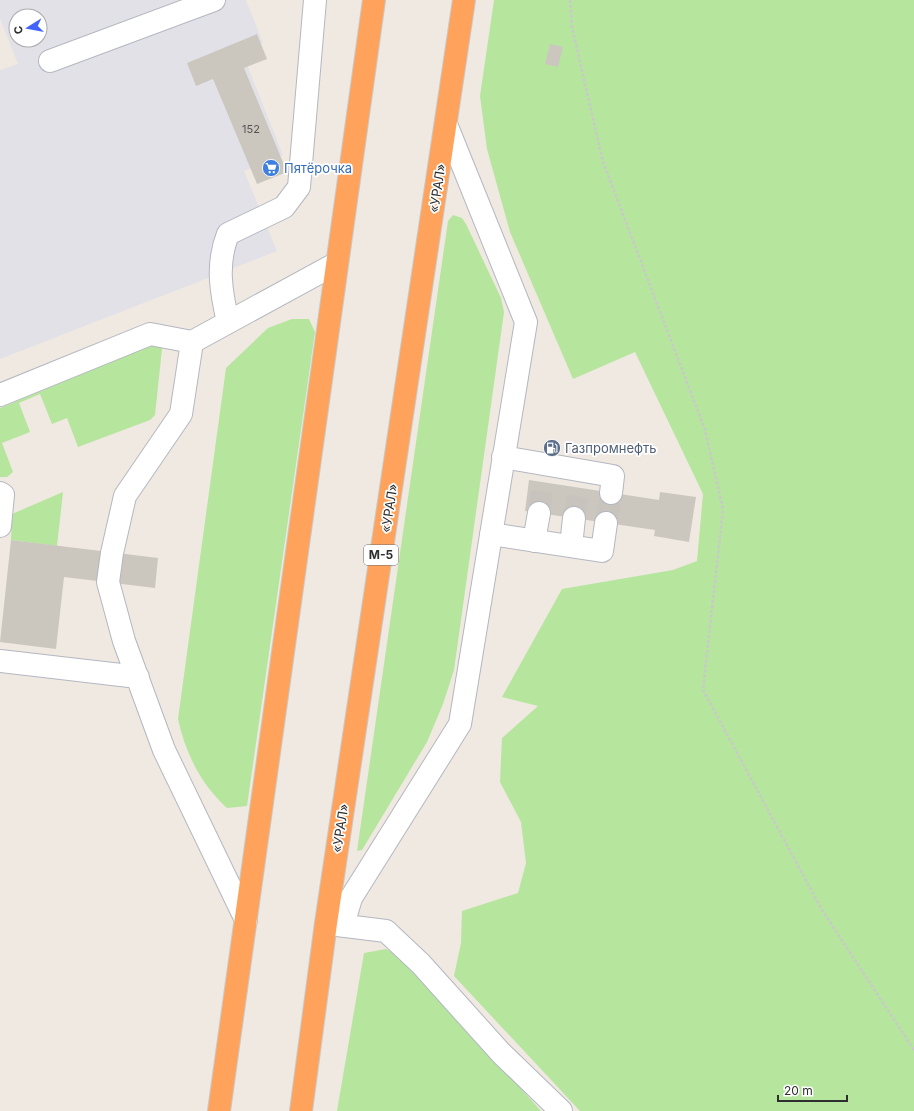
<svg xmlns="http://www.w3.org/2000/svg" width="914" height="1111" font-family="Inter,sans-serif">
  <style>
    .industrial { fill: #e3e1e8; fill-rule: evenodd }
    .green { fill: #b6e59e }
    .building { fill: #cbc7bf }
    .lines { fill: none; stroke-linecap: round; stroke-linejoin: round }
    .minor-tunnel { stroke: #c8c4bd; stroke-width: 22; stroke-dasharray: 22 11; stroke-linecap: butt }
    .minor-casing { stroke: #b4b7c1; stroke-width: 24 }
    .highway-casing { stroke: #c9c9c9; stroke-width: 24 }
    .path { stroke: #c9c9c9; stroke-width: 2.5; stroke-dasharray: 3 2; stroke-linecap: butt }
    .minor { stroke: #fff; stroke-width: 22 }
    .highway { stroke: #ffa35c; stroke-width: 22 }
    .labels { text-anchor: middle; stroke-width: 3.5; stroke-linejoin: round; paint-order: stroke }
    .number-label { font-size: 11px; fill: #555452 }
    .shield { fill: #fff; stroke: #6d6d6d; stroke-width: 1 }
    .shield-label { font-size: 12px; font-weight: bold; fill: #2e2e2e }
    .shop-label { font-size: 13px; fill: #366cbe; stroke: #fff; text-anchor: start }
    .street-label { font-size: 13px; fill: #2e2e2e; stroke: #fff }
    .service-label { font-size: 13px; fill: #4e5e75; stroke: #fff; text-anchor: start }
  </style>
  <rect width="100%" height="100%" fill="#efe9e1"/>
  <path class="industrial" d="M0 0H246L263 43 242 52 283 155 244 171 277 251 0 359V70L18 64 0 19ZM16 16H40V40H16Z"/>
  <path class="green" d="M494 0H914V1111H580L454 976 461 943 462 911 518 893 526 863 521 822 500 782 502 738 538 706 502 697 562 589 673 570 697 561 703 494 635 352 573 379 510 232 487 149 480 96Z
    M453 215 462 218 466 224 501 298 504 312 454 670 443 704 427 742 362 850 357 851 448 221Z
    M292 319H309L315 332 247 806 227 808C201 785 185 752 178 719L226 368 268 328Z
    M151 345H160L162 349 155 415 150 420 78 447 67 418 52 424 40 394 19 403 30 432 2 443 13 472 7 477H0V408Z
    M63 492 57 546 11 540 12 514Z
    M386 949 408 962 541 1111H337L364 953Z"/>
  <path class="building" d="M257 34 267 59 244 68 287 172 257 184 213 79 196 86 187 63Z
    M550 44 563 47 558 67 545 64Z
    M529 480 659 500 660 492 696 497 689 542 654 536 655 530 525 511Z
    M11 540 158 558 155 588 64 577 56 649 0 642Z"/>
  <g class="lines">
    <path class="minor-tunnel" d="M539 513 543 483
      M574 518 579 488
      M606 523 611 493"/>
    <defs>
      <path id="minor" d="M50 61 214 0
        M228 322C221 292 216 264 228 234L284 207 299 187 315 0
        M0 395 150 334 192 342
        M503 457 613 476 611 493
        M0 493 3 495 0 526
        M491 534 602 551 606 523
        M534 541 539 513
        M571 546 574 518
        M0 661 138 677
        M246 920 164 750 124 641 108 582 112 553 125 496 181 414 192 342 337 263
        M329 924 386 931 421 964 501 1053 561 1111
        M343 925 351 898 460 724 526 322 446 124"/>
      <path id="highway" d="M219 1111 374 0
        M301 1111 326 923 464 0"/>
    </defs>
    <use href="#minor" class="minor-casing"/>
    <use href="#highway" class="highway-casing"/>
    <path class="path" d="M570 0 572 27 603 162 705 430 723 509 703 690 822 910 914 1050"/>
    <use href="#minor" class="minor"/>
    <use href="#highway" class="highway"/>
  </g>
  <defs>
    <symbol id="supermarket-disc" viewBox="-11 -11 22 22"><circle r="9.5" fill="#3f7fe0" stroke="#fff"/><path d="M-6-5.5h2.5l.6 2H6L4.5 2H-2.5L-4.4-4H-6ZM-1.5 3.2a1.3 1.3 0 1 0 .1 0ZM3 3.2a1.3 1.3 0 1 0 .1 0Z" fill="#fff"/></symbol>
    <symbol id="fuel-disc" viewBox="-11 -11 22 22"><circle r="9.5" fill="#5c6f8a" stroke="#fff"/><path d="M-5.5-6h7V0h2V4h1.3V-2.5L3-4.5l.8-.8L6-3V5H2.5V1h-1V6h-7ZM-4.2-4.7v3.2H.2V-4.7Z" fill="#fff"/></symbol>
  </defs>
  <g fill-rule="evenodd">
    <use href="#supermarket-disc" x="261" y="158" width="20" height="20"/>
    <use href="#fuel-disc" x="542" y="438" width="20" height="20"/>
  </g>
  <g class="labels">
    <g class="number-label">
      <text x="251" y="133">152</text>
    </g>
    <rect class="shield" x="364" y="545" width="34" height="20" rx="3"/>
    <g class="shield-label">
      <text x="381" y="559">М-5</text>
    </g>
    <g class="shop-label">
      <text x="284" y="173">Пятёрочка</text>
    </g>
    <g class="street-label">
      <text transform="translate(437 188) rotate(-81)" y="5">«УРАЛ»</text>
      <text transform="translate(389 508) rotate(-81)" y="5">«УРАЛ»</text>
      <text transform="translate(340 828) rotate(-81)" y="5">«УРАЛ»</text>
    </g>
    <g class="service-label">
      <text x="565" y="453">Газпромнефть</text>
    </g>
  </g>
  <g transform="translate(28 28) rotate(259)"><circle r="19" fill="#ffffff" stroke="#ababab"/>
  <path d="M0-3L7 15L0 10L-7 15Z" fill="#4264fb"/>
  <text y="-6" font-size="11" font-weight="bold" text-anchor="middle" fill="#2e2e2e">С</text>
  </g>
  <path d="M778 1095v6h69v-6" fill="none" stroke="#2e2e2e" stroke-width="2"/>
  <text x="784" y="1095" font-size="12" fill="#2e2e2e" stroke="#ffffff" stroke-width="3" paint-order="stroke">20 m</text>
</svg>
